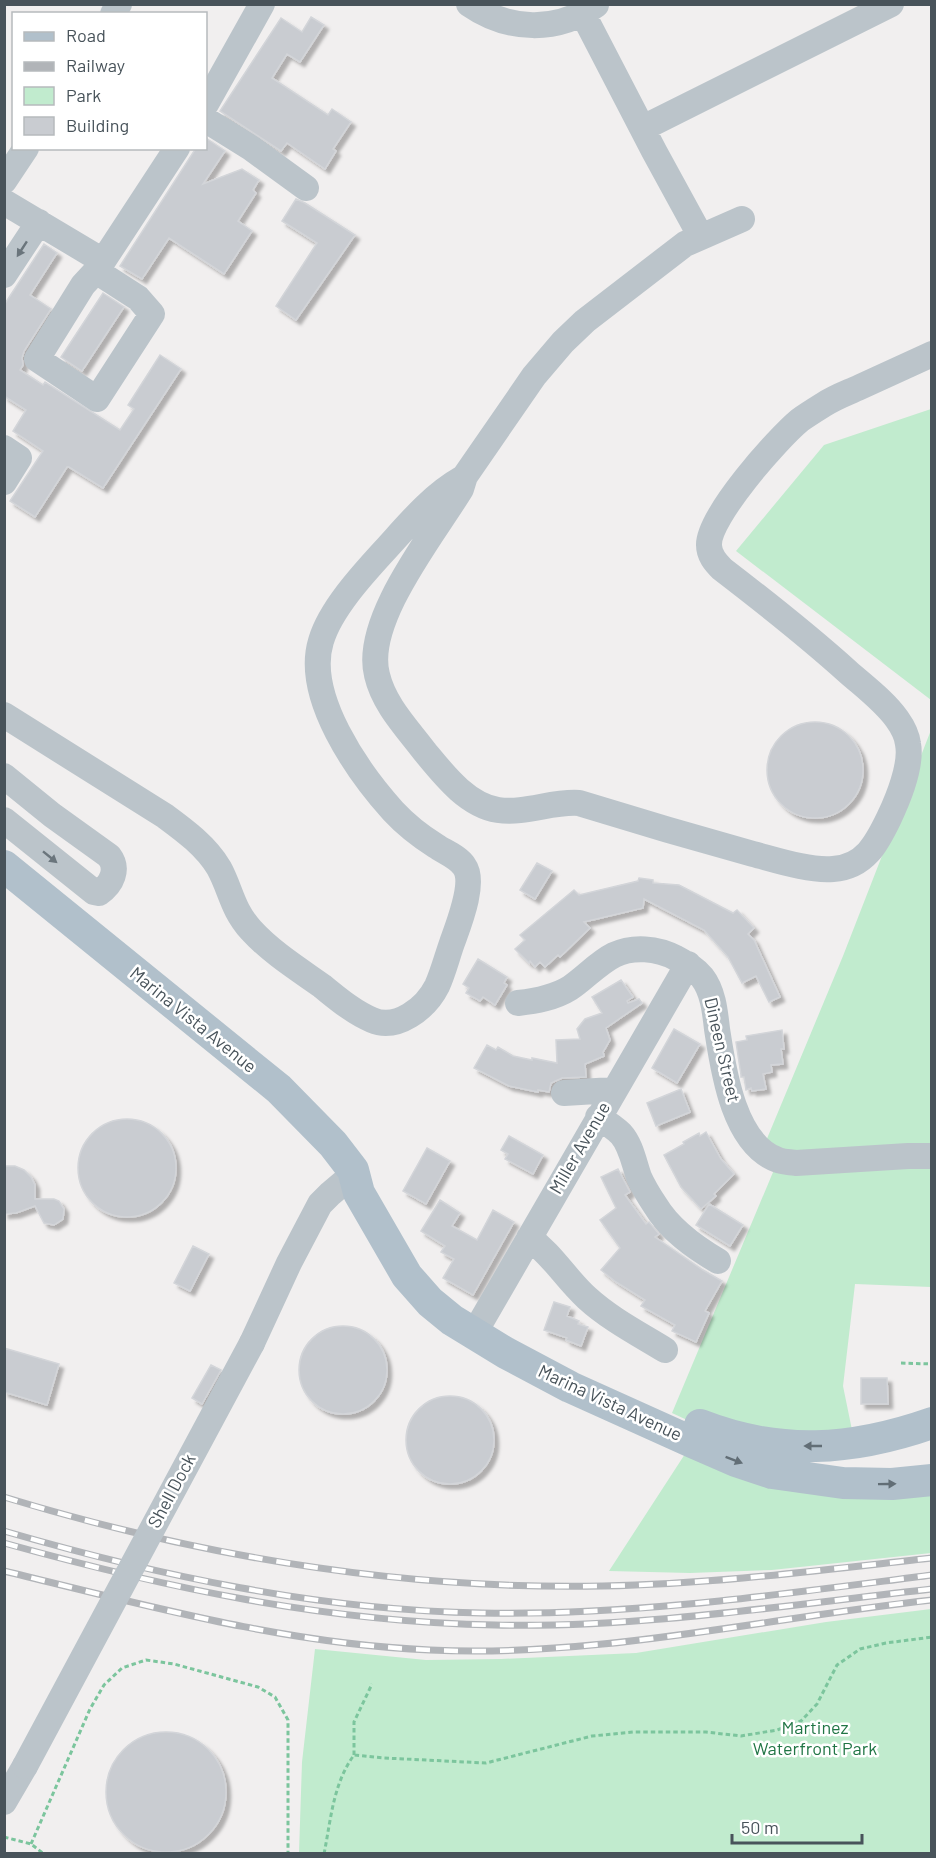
<svg xmlns="http://www.w3.org/2000/svg" width="936" height="1858" font-family="Barlow,sans-serif">
  <style>
    .green { fill: #c1ebce }
    .building { fill: #c9ccd1; stroke: #d3d5d9; stroke-width: 1.5; filter: url(#shadow) }
    .lines { fill: none; stroke-linecap: round; stroke-linejoin: round }
    .path { stroke: #7cc59d; stroke-width: 3; stroke-dasharray: 4.5 3; stroke-linecap: butt }
    .minor { stroke: #bbc4ca; stroke-width: 26 }
    .major { stroke: #b1c0cb; stroke-width: 32 }
    .rail-casing { stroke: #b1b4b8; stroke-width: 7 }
    .rail { stroke: #fff; stroke-width: 4.5; stroke-dasharray: 14; stroke-linecap: butt }
    .minor-bridge { stroke: #bbc4ca; stroke-width: 26 }
    .oneway { fill: #6a757c }
    .oneway2 { fill: #626e76 }
    .labels { text-anchor: middle; stroke-width: 5; stroke-linejoin: round; paint-order: stroke }
    .street-label { font-size: 18px; fill: #48535a; stroke: #fff }
    .park-label { font-size: 18px; fill: #207545; stroke: #fff }
  </style>
  <defs>
    <filter id="shadow"><feDropShadow dx="4.5" dy="4.5" stdDeviation="1.5" flood-color="#0004"/></filter>
  </defs>
  <rect width="100%" height="100%" fill="#f1efef"/>
  <path class="green" d="M931 409H932L931 700 736 551 824 445Z
    M931 730V1152L796 1159 766 1141 843 956Z
    M931 1163V1287L855 1284 843 1386 852 1430 820 1446 700 1426 672 1413 776 1165Z
    M685 1454 931 1489V1553L772 1570 690 1573 609 1571Z
    M931 1609V1853H299L302 1762 315 1649 426 1660 501 1659 636 1653 826 1622Z"/>
  <path class="building" d="M311 17 324 25 300 62 287 54 272 78 328 115 332 109 351 122 333 149 336 151 325 169 287 143 281 151 220 111 281 18 302 32Z
    M206 138 225 151 203 184 242 169 259 180 253 190 256 193 238 221 252 231 224 274 169 238 142 279 120 266 196 148H206Z
    M296 199 305 203 355 235 296 320 276 306 317 243 282 221Z
    M44 244 57 253 30 295 51 309 24 351 22 358 23 365 20 370 43 385 45 382 120 430 134 409 128 405 160 355 181 369 103 488 69 467H67L35 517 10 501 43 451 13 431 26 410 4 396V305Z
    M103 293 124 307 82 371 61 357Z
    M767 770a48 48 0 1 1 96 0a48 48 0 1 1-96 0Z
    M537 863 552 871 535 899 520 890Z
    M639 878 653 880V883L679 885 733 913 737 910 754 928 748 934 754 940 780 997 769 1002 756 976 742 983 728 957 704 930 644 899 643 908 584 922 590 928 560 957 558 955 545 967 540 962 535 967 530 961 529 963 515 949 525 940 520 935 574 890 579 895 638 881Z
    M478 959 507 977 504 983 507 985 495 1005 483 997 480 1001 466 993 469 988 463 984Z
    M621 980 633 997 627 1001 628 1003 639 999 642 1003 606 1028 610 1040 603 1052 604 1056 585 1064 586 1077 562 1078 551 1083 549 1092 538 1090V1092L509 1086 474 1068 487 1045 496 1050 498 1047 513 1056 532 1060V1058L557 1063 556 1040 580 1039 577 1029 585 1019 602 1013 592 997Z
    M674 1029 700 1044 677 1083 652 1068Z
    M782 1030 784 1049H781L783 1064 771 1065 772 1072 763 1074 766 1089 752 1091 751 1088 746 1090 744 1077H741V1075L736 1042 747 1040 746 1036Z
    M681 1089 690 1112 656 1126 647 1103Z
    M78 1168a49 49 0 1 1 98 0a49 49 0 1 1-98 0Z
    M706 1132 721 1159 734 1174 714 1194 716 1196 701 1209 681 1187 664 1155 684 1144 683 1142 699 1133 700 1136Z
    M509 1136 543 1155 533 1174 505 1159 508 1154 501 1150Z
    M427 1148 450 1161 426 1204 403 1191Z
    M4 1166H15L24 1170 31 1177 35 1185V1199H54L59 1201 64 1209 63 1219 54 1225 44 1223 35 1206 16 1213 4 1214Z
    M618 1169 630 1192 625 1195 646 1224 649 1222 659 1234 655 1237 703 1270 722 1281 705 1311 709 1313 696 1342 672 1331 675 1325 641 1306 645 1300 616 1282 601 1270 620 1248 600 1220 616 1208 601 1177Z
    M440 1200 460 1213 452 1226 477 1240 493 1210 514 1222 473 1295 443 1278 454 1259 441 1252 445 1246 421 1231Z
    M709 1204 743 1225 730 1246 696 1225Z
    M193 1246 209 1254 190 1291 174 1283Z
    M554 1302 570 1307 567 1316 579 1321 578 1324 588 1327 581 1346 566 1340 567 1338 544 1330Z
    M299 1370a44 44 0 1 1 88 0a44 44 0 1 1-88 0Z
    M4 1348 59 1364 47 1405 4 1392Z
    M211 1365 221 1370 202 1404 192 1398Z
    M861 1378H887L888 1404H861Z
    M406 1440a44 44 0 1 1 88 0a44 44 0 1 1-88 0Z
    M106 1792a60 60 0 1 1 120 0a60 60 0 1 1-120 0Z"/>
  <g class="lines">
    <path class="path" d="M901 1363 932 1364
      M354 1755V1722L372 1684
      M4 1837 31 1844 44 1854
      M31 1844 90 1709 104 1685 122 1668 146 1660 174 1664 258 1687 275 1697 288 1720V1854
      M324 1854C331 1819 333 1784 354 1755L384 1758 486 1763 592 1736 633 1732H706L741 1736 777 1730 801 1721 817 1704 837 1665 860 1649 886 1643 932 1637"/>
    <path class="minor" d="M469 4C508 31 557 33 596 5
      M113 14 119 4
      M583 14 654 151 701 237
      M206 104 262 4
      M206 120 251 148 306 188
      M643 128 891 4
      M4 181 26 148
      M4 202 103 261 177 148
      M742 219 685 244 585 321 563 342 534 376 465 476 461 489C433 535 363 621 377 675 384 705 407 728 425 752 444 775 467 805 498 810 526 814 552 801 579 803 637 821 695 838 753 854 776 860 809 871 833 869 865 867 877 843 889 818 898 799 912 765 908 744 907 735 902 726 897 719 884 701 865 687 848 672 808 636 765 602 722 569 715 562 709 555 709 545 708 517 777 439 800 420 807 415 815 410 823 405 835 397 847 393 860 387 884 376 908 365 932 354
      M96 271 138 298 152 314 97 399 37 359 83 285Z
      M4 275 39 222
      M4 448 19 458 4 482
      M4 715 165 816C184 830 206 846 219 868 231 890 232 909 251 930 271 952 298 969 322 986 337 998 353 1012 372 1020 397 1031 426 1008 437 986 443 973 447 957 452 943 458 926 476 882 464 866 458 857 445 852 436 846 420 836 406 825 393 811 358 772 304 696 321 641 330 610 362 575 384 551 407 526 431 496 461 479
      M4 776 52 815 109 856C119 869 112 884 99 893L94 892 4 820
      M518 1003C536 1001 554 998 570 988 585 978 598 963 614 955 633 946 657 948 676 958 685 963 695 968 702 977 713 991 715 1011 717 1029 723 1068 733 1144 778 1160 783 1162 790 1162 796 1163L908 1156H932
      M564 1093 613 1090
      M598 1117C606 1122 614 1127 621 1134 631 1145 634 1163 639 1177 643 1186 649 1196 655 1205 670 1230 694 1247 718 1261
      M529 1238C552 1254 566 1279 587 1298 610 1319 639 1334 665 1350
      M475 1332 688 964
      M252 1343 289 1263 320 1204 330 1194 343 1183
      M4 1802 25 1766"/>
    <path class="major" d="M4 866 279 1089 333 1144 353 1170 359 1193 407 1276 430 1302 452 1320 506 1353 570 1387 692 1442 736 1461 772 1473 843 1483 892 1484 932 1480
      M700 1425C779 1456 852 1451 932 1423"/>
    <defs>
      <path id="rail" d="M4 1497C198 1556 401 1590 603 1586 713 1584 822 1570 932 1558
        M4 1531C159 1576 320 1610 481 1613 632 1616 782 1594 932 1575
        M4 1543C166 1588 327 1622 495 1625 641 1628 787 1605 932 1589
        M4 1571C145 1605 285 1644 430 1650 598 1658 765 1618 932 1600"/>
    </defs>
    <use href="#rail" class="rail-casing"/>
    <use href="#rail" class="rail"/>
    <path class="minor-bridge" d="M25 1766 252 1343"/>
  </g>
  <defs><path id="oneway-solid" d="M-6-.8H1V-3.2L6.5 0L1 3.2V.8H-6Z" transform="scale(1.5)"/></defs>
  <g class="oneway">
    <use href="#oneway-solid" transform="translate(22 249) rotate(123)"/>
    <use href="#oneway-solid" transform="translate(50 857) rotate(39)"/>
  </g>
  <g class="oneway2">
    <use href="#oneway-solid" transform="translate(813 1446) rotate(-180)"/>
    <use href="#oneway-solid" transform="translate(734 1460) rotate(21)"/>
    <use href="#oneway-solid" transform="translate(887 1484) rotate(-1)"/>
  </g>
  <g class="labels">
    <g class="street-label">
      <text transform="translate(193 1020) rotate(39)" y="6">Marina Vista Avenue</text>
      <text transform="translate(722 1050) rotate(77)" y="6">Dineen Street</text>
      <text transform="translate(580 1148) rotate(-60)" y="6">Miller Avenue</text>
      <text transform="translate(610 1403) rotate(25)" y="6">Marina Vista Avenue</text>
      <text transform="translate(172 1491) rotate(-62)" y="6">Shell Dock</text>
    </g>
    <g class="park-label">
      <text x="815" y="1734">Martinez<tspan x="815" dy="21">Waterfront Park</tspan></text>
    </g>
  </g>
  <rect width="936" height="1858" fill="none" stroke="#48535a" stroke-width="12"/>
  <rect x="12" y="12" width="195" height="138" fill="#ffffff" stroke="#b6babd" stroke-width="1.5"/>
  <rect x="24" y="32" width="30" height="9" fill="#b1c0cb" stroke="#b6babd" stroke-width="1.5"/>
  <text x="66" y="42" font-size="18" fill="#48535a">Road</text>
  <rect x="24" y="62" width="30" height="9" fill="#b1b4b8" stroke="#b6babd" stroke-width="1.5"/>
  <text x="66" y="72" font-size="18" fill="#48535a">Railway</text>
  <rect x="24" y="87" width="30" height="18" fill="#c1ebce" stroke="#b6babd" stroke-width="1.5"/>
  <text x="66" y="102" font-size="18" fill="#48535a">Park</text>
  <rect x="24" y="117" width="30" height="18" fill="#c9ccd1" stroke="#b6babd" stroke-width="1.5"/>
  <text x="66" y="132" font-size="18" fill="#48535a">Building</text>
  <path d="M732 1834v9h130v-9" fill="none" stroke="#48535a" stroke-width="3"/>
  <text x="741" y="1834" font-size="18" fill="#48535a" stroke="#ffffff" stroke-width="4.5" paint-order="stroke">50 m</text>
</svg>
